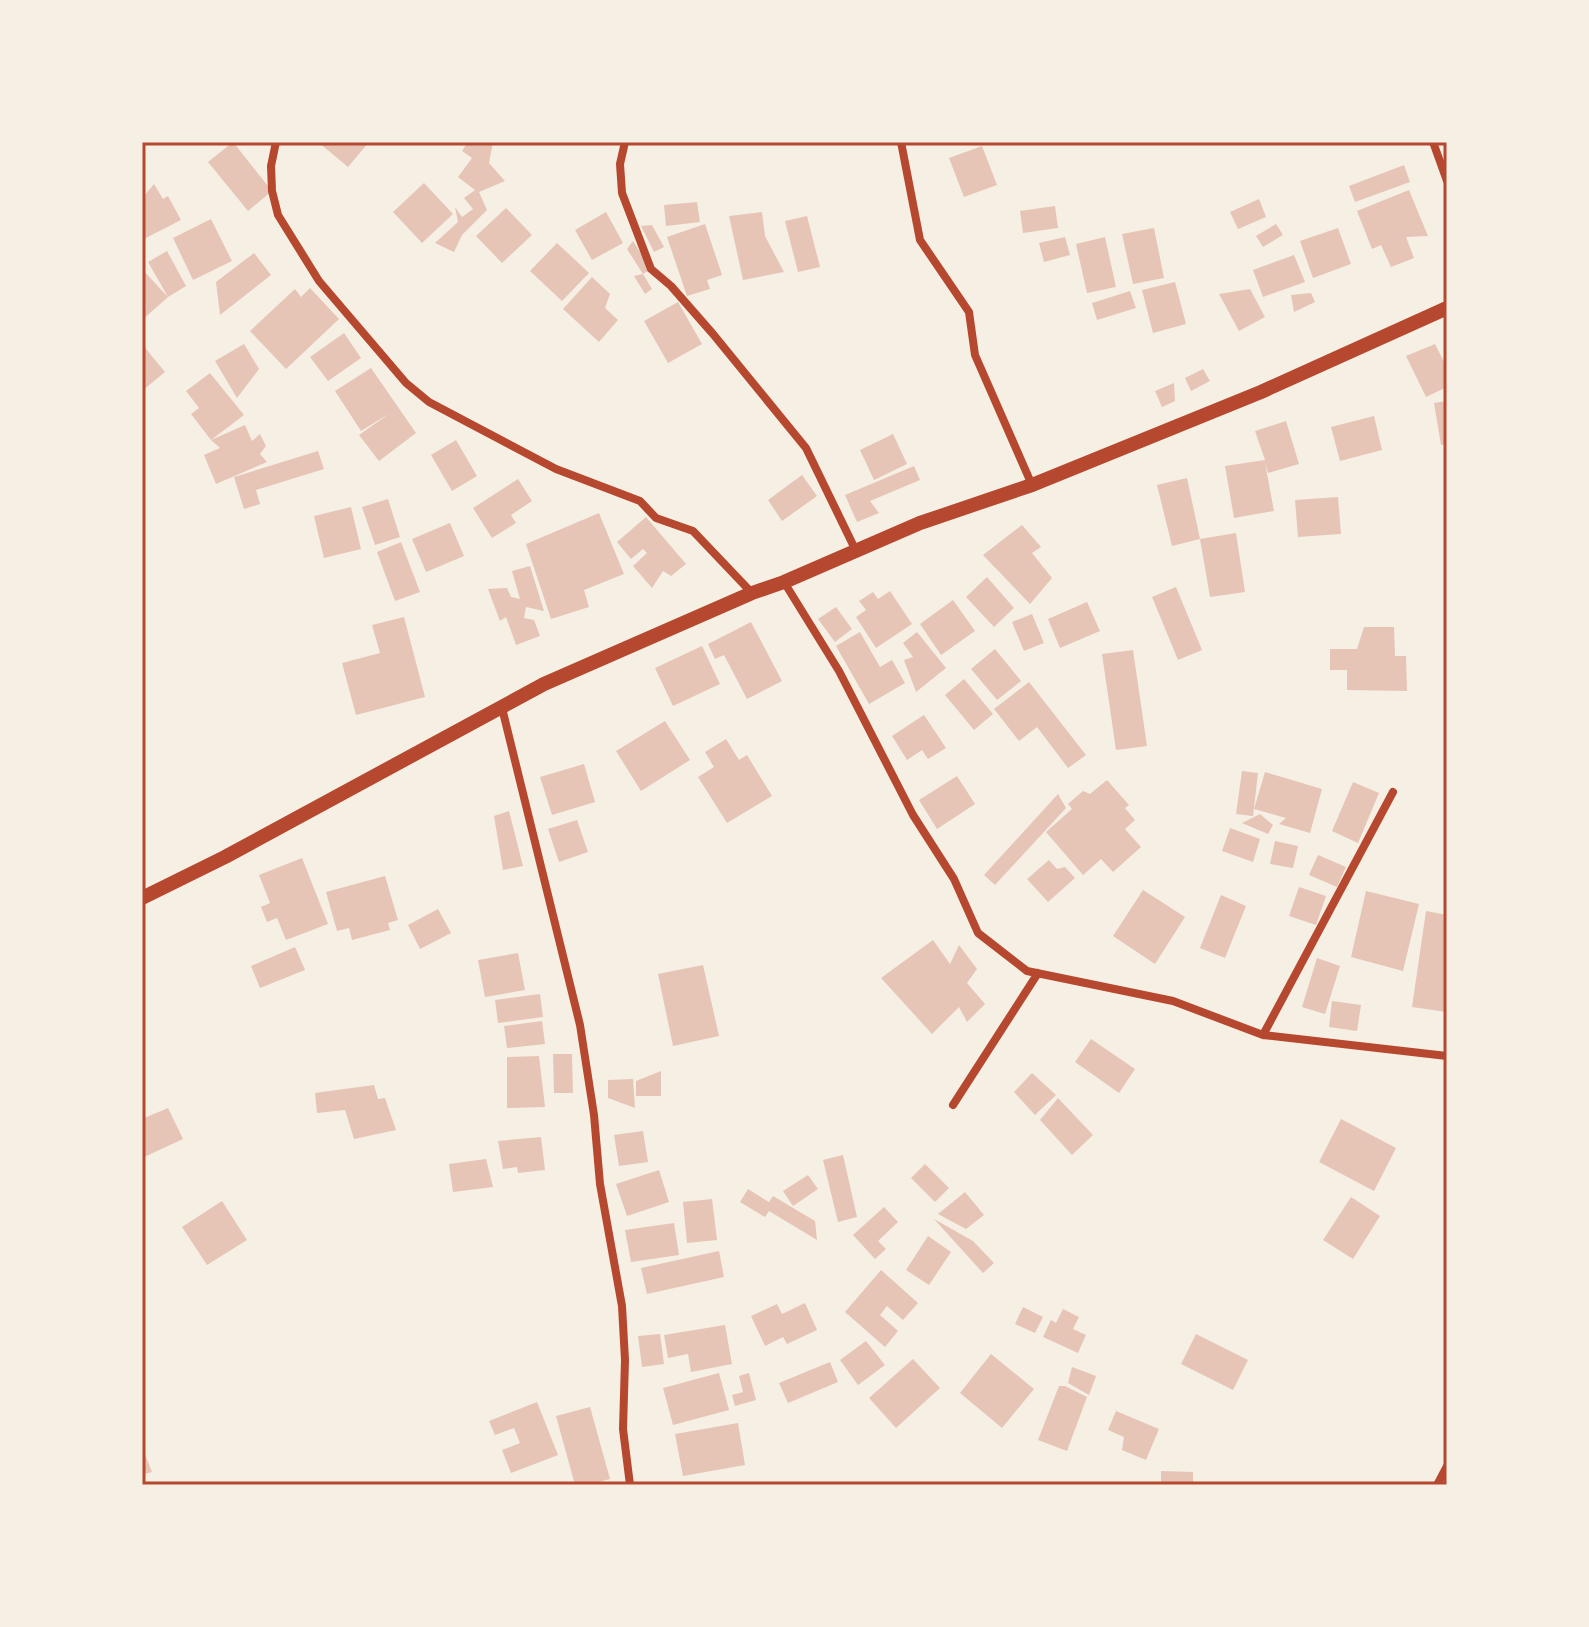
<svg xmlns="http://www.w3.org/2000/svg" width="1589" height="1627" font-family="'Alegreya Sans',sans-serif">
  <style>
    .building { fill: #e6c5b7 }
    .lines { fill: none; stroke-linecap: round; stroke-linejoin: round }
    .minor { stroke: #b5482f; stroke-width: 8 }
    .tertiary { stroke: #b5482f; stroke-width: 14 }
    .neatline { fill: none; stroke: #b5482f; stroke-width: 3 }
  </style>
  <rect width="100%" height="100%" fill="#f6efe4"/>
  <path class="building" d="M233 142 272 191 248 211 208 162Z
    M318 142H369L348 167Z
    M468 142H493L489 163 505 181 479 192 487 210 462 235 454 252 435 243 458 222 455 207 462 217 473 209 464 198 475 190 458 177 472 158 462 151Z
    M982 146 997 185 964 197 949 158Z
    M1404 165 1410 182 1355 202 1349 186Z
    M424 183 453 214 422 243 393 212Z
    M154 184 163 199 168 196 181 220 142 240V189L145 195Z
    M1409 190 1428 236 1406 237 1414 258 1391 267 1381 245 1372 249 1357 211Z
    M1259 199 1266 217 1238 229 1230 212Z
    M697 202 700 222 666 226 664 205Z
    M1055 206 1058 228 1023 233 1020 211Z
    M506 208 532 235 502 263 476 236Z
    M606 212 623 243 592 260 575 230Z
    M762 212 765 236 784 272 743 280 729 216Z
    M807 216 820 267 798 272 785 221Z
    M211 219 232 261 193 280 173 238Z
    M705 224 722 275 707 280 710 289 687 296 667 237Z
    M1276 224 1283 235 1263 247 1256 236Z
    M652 225 664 247 654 252 641 226Z
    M1154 228 1164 278 1133 284 1122 234Z
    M1338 228 1351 264 1313 278 1300 241Z
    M1065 237 1070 255 1044 262 1039 243Z
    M1105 237 1116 287 1087 293 1076 244Z
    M633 241 651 269 643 274 627 249Z
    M557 243 589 273 562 301 530 271Z
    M167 251 186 286 168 297 148 262Z
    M254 253 271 275 220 315 216 282Z
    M1294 255 1305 282 1263 297 1253 270Z
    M142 269 168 297 142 320Z
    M643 274 652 289 645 294 634 276Z
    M592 277 610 294 605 308 618 320 599 342 563 309Z
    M1175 282 1186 324 1153 333 1142 290Z
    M310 288 339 319 286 369 250 331 295 289 301 297Z
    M1250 289 1265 317 1239 331 1219 294Z
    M1130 291 1136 308 1097 320 1092 303Z
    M1311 293 1315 302 1294 312 1291 295Z
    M678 302 702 344 668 363 644 321Z
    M344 333 361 358 328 381 310 357Z
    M142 344 165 372 142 391Z
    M244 344 259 369 237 398 215 361Z
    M1435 344 1447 368V387L1426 397 1406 356Z
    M371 368 416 433 379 461 359 435 390 413 361 431 335 391Z
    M1203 369 1210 381 1191 391 1185 378Z
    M210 373 244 415 211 440 191 414 199 408 186 391Z
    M1174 383 1175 401 1162 407 1155 391Z
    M1447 401V444L1441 445 1434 403Z
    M1374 416 1382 450 1340 461 1331 427Z
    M1286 421 1299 464 1268 473 1265 463 1274 511 1234 518 1225 466 1265 460 1255 431Z
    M245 425 252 441 260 434 266 446 260 454 267 462 216 484 204 455 220 448 211 440Z
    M893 434 907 464 874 480 860 450Z
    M456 440 477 476 452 491 431 455Z
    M318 451 324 469 256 490 260 504 244 509 234 477Z
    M914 466 920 480 870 501 879 513 857 522 845 495Z
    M802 475 817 496 782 521 768 500Z
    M1187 478 1200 539 1172 546 1157 485Z
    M518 479 532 501 511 515 516 523 492 538 473 508Z
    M1338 497 1341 534 1298 537 1295 500Z
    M388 499 400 537 375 545 362 507Z
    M351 507 361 549 324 558 314 516Z
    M599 513 624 574 584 590 589 607 551 619 526 544Z
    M646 517 686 564 671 576 663 571 652 588 633 566 647 553 643 549 631 559 617 542Z
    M450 523 464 556 426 572 412 539Z
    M1022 525 1041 547 1032 553 1052 578 1030 604 983 555Z
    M1236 533 1245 592 1210 597 1200 539Z
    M401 542 420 592 395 601 377 552Z
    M530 566 544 611 526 607 524 618 534 620 540 636 516 645 506 617 500 621 488 589 507 588 511 597 520 599 512 571Z
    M987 577 1014 608 994 627 966 597Z
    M1176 587 1202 650 1178 660 1152 597Z
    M890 591 912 624 876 648 856 617 866 610 859 601 873 592 878 599Z
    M953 600 975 631 941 655 920 624Z
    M1087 602 1100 631 1060 648 1048 619Z
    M836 607 852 629 835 642 818 619Z
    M1032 614 1044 643 1024 651 1012 622Z
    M404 617 425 697 356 715 342 663 380 653 372 625Z
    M751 622 782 681 747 699 724 655 715 659 708 644Z
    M1364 627H1394L1395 656H1406L1407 691 1347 690V670H1330V649H1357Z
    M860 632 880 667 892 660 905 683 869 704 836 646Z
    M917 632 946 668 916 692 904 660 913 657 903 643Z
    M702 646 720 684 673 706 655 668Z
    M995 649 1021 681 997 700 971 669Z
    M1133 650 1147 746 1116 750 1102 654Z
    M964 679 993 714 974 730 945 695Z
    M1029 682 1086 755 1068 768 1037 727 1019 741 994 709Z
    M924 715 946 748 928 759 922 750 907 760 892 736Z
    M665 721 690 760 641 791 616 751Z
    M726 739 739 760 747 755 772 796 727 823 698 777 714 767 705 752Z
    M584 764 595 802 552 815 540 777Z
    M1242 771 1258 773 1253 816 1236 814Z
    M1265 772 1322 789 1310 833 1279 824 1286 818 1254 809Z
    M957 776 975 804 937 829 919 800Z
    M1107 780 1129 805 1125 808 1135 820 1125 829 1141 847 1113 872 1101 859 1083 875 1046 832 1072 809 1068 804 1083 791 1090 794Z
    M1353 782 1379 793 1358 843 1332 831Z
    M1058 794 1066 808 995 885 984 875Z
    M509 811 523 866 503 870 494 816Z
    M1260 814 1273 825 1268 834 1242 823Z
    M577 820 588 852 559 862 548 829Z
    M1230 828 1260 839 1253 862 1222 851Z
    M1275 841 1298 846 1293 868 1270 864Z
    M1318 855 1346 867 1337 887 1309 875Z
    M302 858 328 924 286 940 277 918 267 922 261 907 270 903 259 875Z
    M1049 860 1057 869 1065 867 1075 878 1048 902 1027 879Z
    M385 876 398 920 388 923 390 930 352 940 349 928 337 931 326 892Z
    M1299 887 1326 896 1316 925 1289 916Z
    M1143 890 1185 917 1155 964 1113 936Z
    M1366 891 1419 904 1403 971 1351 957Z
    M1221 895 1246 906 1225 958 1200 948Z
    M438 909 451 933 420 949 408 925Z
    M1426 911 1447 915V1012L1412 1007Z
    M933 940 950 964 959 945 977 969 967 983 985 1004 967 1022 959 1007 932 1034 881 978Z
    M295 947 305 970 260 988 251 966Z
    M518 953 525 990 485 997 478 960Z
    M1317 958 1340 966 1325 1014 1302 1007Z
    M703 965 719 1036 673 1046 658 974Z
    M540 994 543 1017 498 1023 495 1000Z
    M1332 1001 1361 1005 1357 1031 1329 1027Z
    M542 1021 545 1044 507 1048 504 1026Z
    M1091 1039 1135 1069 1119 1093 1075 1062Z
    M553 1054H572L573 1093H554Z
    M539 1056 545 1107 507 1108V1057Z
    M661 1071V1096H636V1081Z
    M1032 1073 1056 1095 1035 1115 1014 1092Z
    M633 1079 635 1108 608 1098V1080Z
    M374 1085 378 1099 385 1098 396 1130 354 1139 345 1110 317 1113 315 1093Z
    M1058 1098 1093 1135 1072 1155 1040 1120Z
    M168 1108 183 1139 142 1158V1119Z
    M1341 1119 1396 1148 1374 1191 1319 1162Z
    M643 1131 648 1162 619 1166 614 1135Z
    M541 1137 545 1170 518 1173 517 1167 503 1169 498 1141Z
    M843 1155 857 1217 838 1222 823 1160Z
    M486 1159 493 1187 453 1192 449 1164Z
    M925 1164 949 1188 935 1202 911 1178Z
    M659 1170 669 1202 627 1216 616 1184Z
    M808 1175 818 1189 793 1206 783 1191Z
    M748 1189 769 1202 773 1196 815 1221 817 1240 769 1211 765 1217 740 1202Z
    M965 1192 984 1215 966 1229 938 1214Z
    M1351 1197 1380 1216 1353 1259 1323 1240Z
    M712 1199 717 1240 687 1243 683 1202Z
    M222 1201 247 1240 207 1265 182 1227Z
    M884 1207 898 1222 878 1241 886 1249 875 1259 853 1235Z
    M934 1219 973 1241 994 1263 983 1273Z
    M674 1223 679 1255 631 1262 625 1230Z
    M928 1236 951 1252 929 1285 906 1270Z
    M719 1251 724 1277 647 1294 641 1268Z
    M881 1270 918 1303 903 1320 887 1306 880 1315 898 1331 885 1347 845 1312Z
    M805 1303 817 1330 787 1344 783 1337 765 1346 751 1316 777 1304 782 1314Z
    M1023 1307 1043 1317 1035 1333 1015 1324Z
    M1063 1309 1079 1317 1073 1329 1086 1335 1078 1353 1043 1337 1051 1320 1056 1323Z
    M725 1325 732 1364 691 1372 688 1354 668 1358 664 1335Z
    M660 1334 664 1364 642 1367 638 1336Z
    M1196 1334 1248 1360 1233 1390 1181 1364Z
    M866 1341 885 1365 858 1385 840 1360Z
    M991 1354 1034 1389 1002 1428 960 1393Z
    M913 1359 940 1388 896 1428 869 1398Z
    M830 1362 838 1382 788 1403 779 1383Z
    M1072 1367 1096 1376 1089 1395 1068 1383Z
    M719 1373 729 1410 673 1425 663 1388Z
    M749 1373 756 1400 735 1406 732 1395 743 1392 739 1376Z
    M1059 1386H1065L1087 1397 1067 1451 1038 1440Z
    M537 1402 558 1455 511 1473 502 1450 520 1443 514 1428 495 1435 489 1421Z
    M590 1407 610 1479 587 1485H575L556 1416Z
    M1116 1411 1159 1429 1146 1460 1122 1450 1124 1437 1108 1430Z
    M738 1423 745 1465 683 1476 675 1434Z
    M142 1447 152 1472 142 1475Z
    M1161 1471 1193 1472V1485H1161Z"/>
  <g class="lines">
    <path class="minor" d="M276 142 271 166 272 191 278 215 319 281 406 383 429 402 556 469 640 501 656 518 693 531 752 593
      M625 142 620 164 622 193 651 269 671 286 713 334 806 448 856 551
      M901 142 920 240 969 312 975 355 1032 485
      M1433 142 1447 181
      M784 582 839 671 913 815 954 879 978 933 1027 971 1173 1001 1263 1035 1447 1056
      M502 708 580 1025 594 1115 600 1184 622 1306 625 1360 623 1429 630 1485
      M1263 1035 1393 792
      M953 1105 1038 973
      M1437 1485 1447 1466"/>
    <path class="tertiary" d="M142 898 225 857 544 684 752 593 784 582 920 523 1032 485 1261 392 1447 308"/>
  </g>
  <rect width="1589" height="1627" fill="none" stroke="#f6efe4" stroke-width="288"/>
  <rect x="144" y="144" width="1301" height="1339" class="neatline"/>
</svg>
